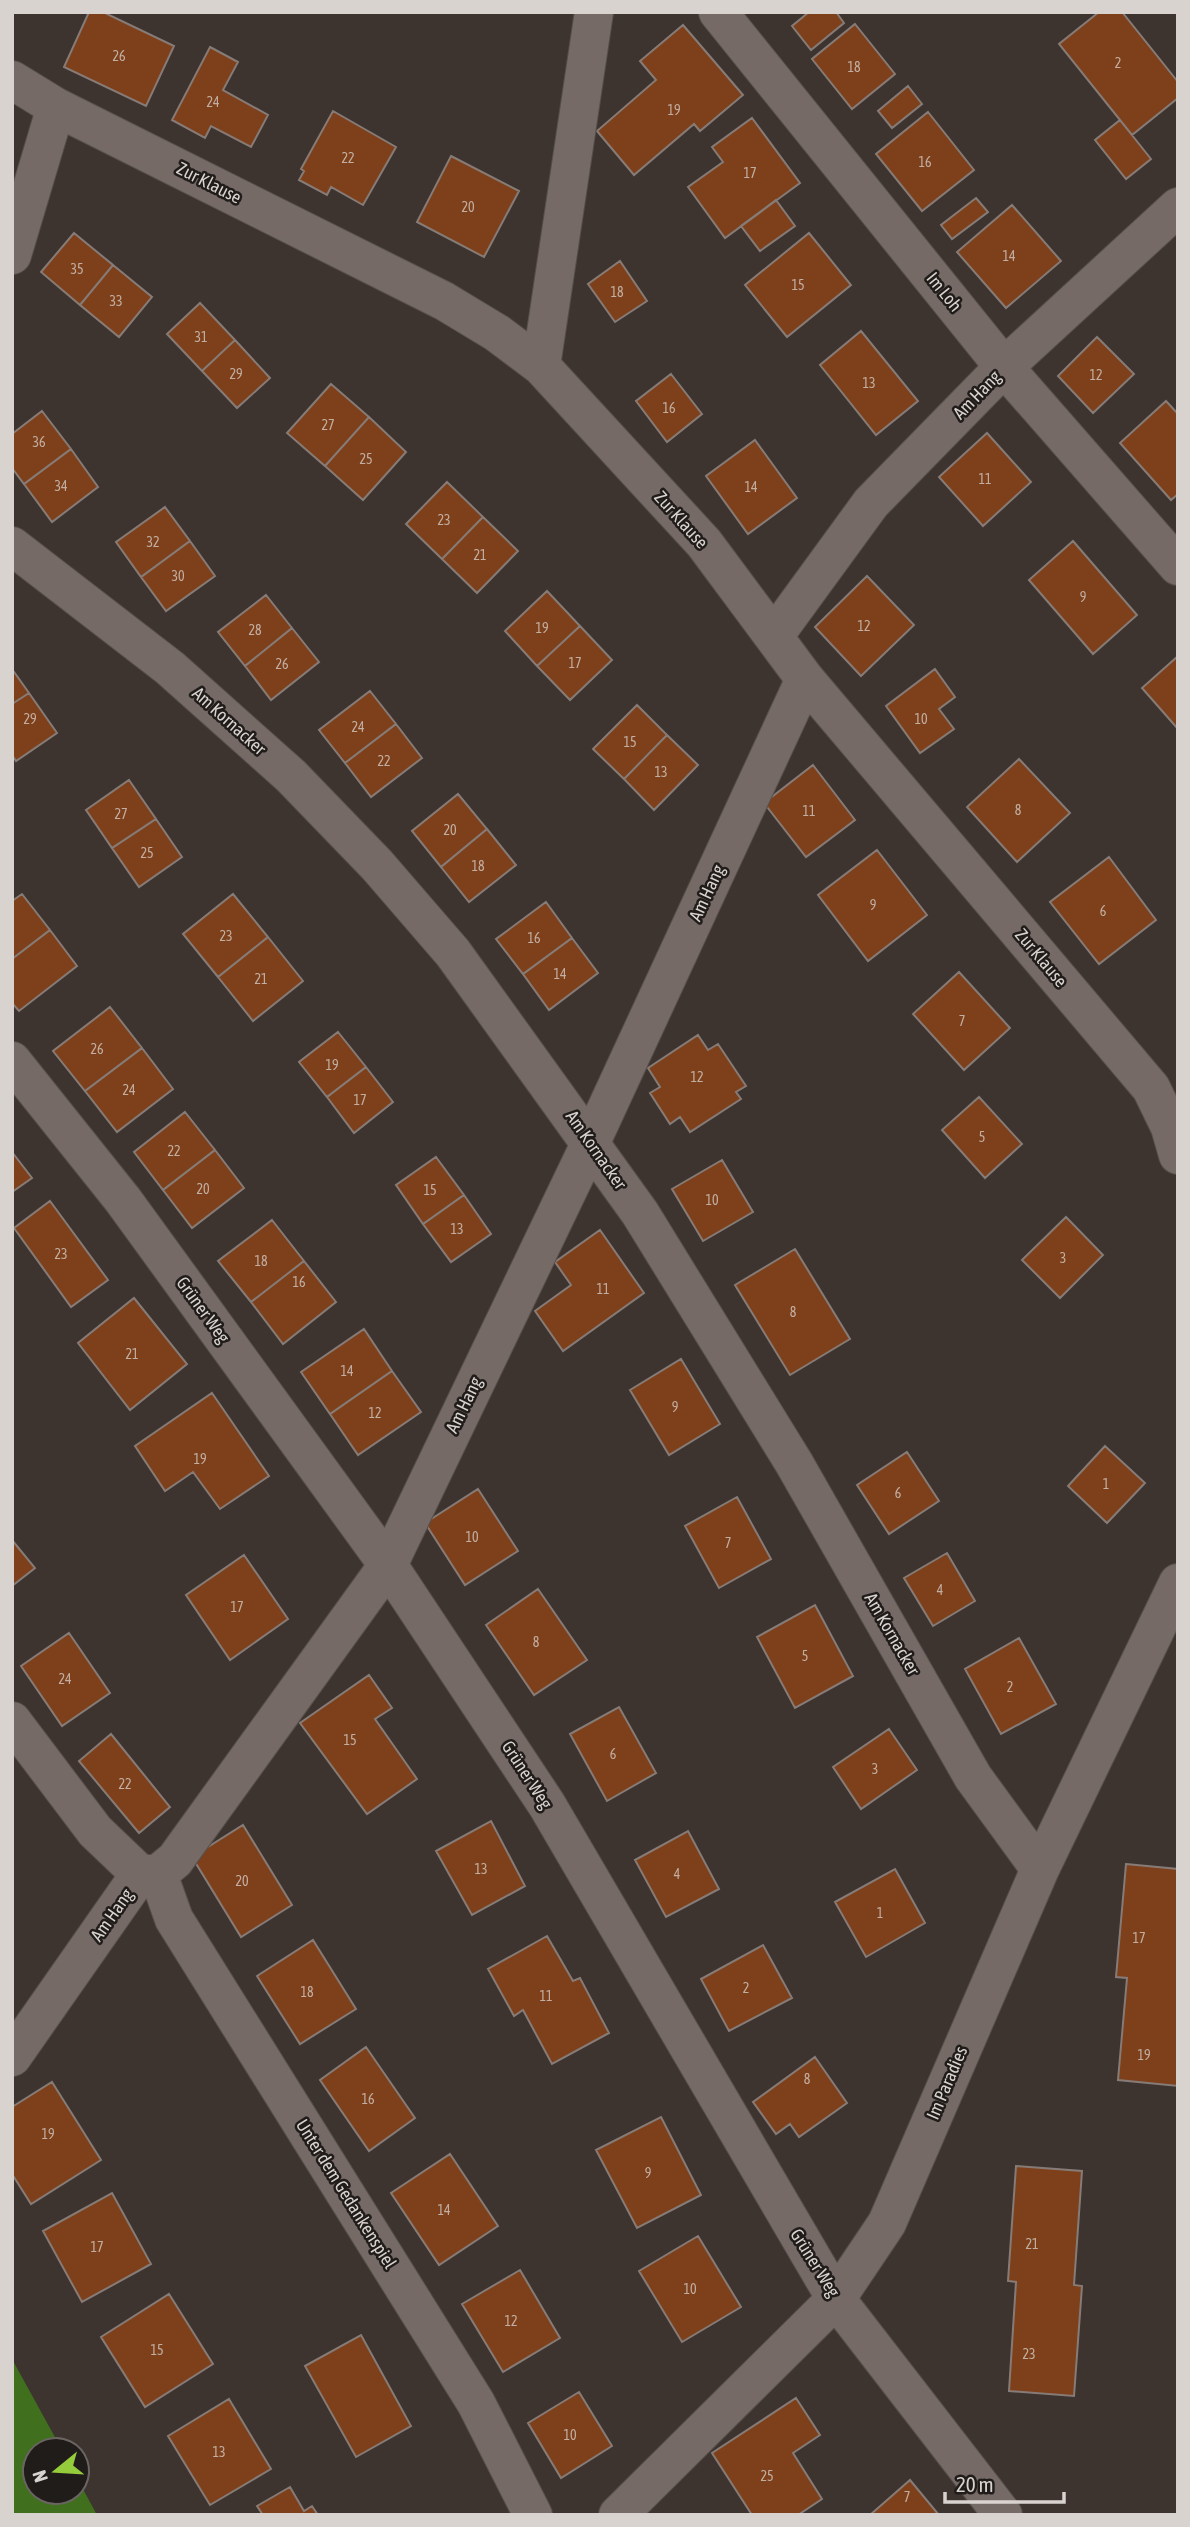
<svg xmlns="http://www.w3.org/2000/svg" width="1190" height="2527" font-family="'Asap Condensed',sans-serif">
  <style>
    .forest { fill: #406f1d }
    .building { fill: #7e401a; stroke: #867b76; stroke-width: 2 }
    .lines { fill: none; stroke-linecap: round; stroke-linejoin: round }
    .minor-casing { stroke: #564f4b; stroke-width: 40 }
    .minor { stroke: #756a66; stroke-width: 38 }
    .labels { text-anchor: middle; stroke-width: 5; stroke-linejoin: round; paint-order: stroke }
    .number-label { font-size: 14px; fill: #c2aea2 }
    .street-label { font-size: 18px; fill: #d9d3d0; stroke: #201c1a }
  </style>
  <rect width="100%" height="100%" fill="#3d332f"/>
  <path class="forest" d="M12 2359 62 2450H35V2492H77V2478L97 2515H12Z"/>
  <path class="building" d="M89 12H103L174 46 146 106 64 67Z
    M809 12H836L844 23 811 50 792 26Z
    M1099 12H1122L1178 82V98L1132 135 1059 44Z
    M855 24 895 74 852 109 812 59Z
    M683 25 743 95 700 131 694 124 634 175 597 131 656 80 640 61Z
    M210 47 238 62 223 90 268 115 251 147 211 126 205 138 172 120Z
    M908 86 922 104 892 128 878 111Z
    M333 111 396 147 363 205 331 187 327 195 299 180 304 171 301 169Z
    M928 112 974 170 922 211 876 154Z
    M752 118 800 183 725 238 688 187 723 162 712 147Z
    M1120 120 1151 159 1126 179 1095 140Z
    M451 156 519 191 484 257 417 222Z
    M976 198 988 212 952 239 941 225Z
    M776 200 795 226 760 251 741 226Z
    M1012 205 1061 261 1006 308 957 252Z
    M74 233 113 265 80 305 41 272Z
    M809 233 851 285 787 337 745 285Z
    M620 261 647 301 615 322 588 284Z
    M113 265 152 297 119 337 80 305Z
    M200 303 235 340 202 371 167 334Z
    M861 331 918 401 876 435 820 365Z
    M1097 337 1134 374 1093 413 1058 376Z
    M235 340 270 378 237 408 202 371Z
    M671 374 702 414 667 442 636 401Z
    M331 384 369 417 325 466 287 433Z
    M1166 401 1178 414V494L1171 500 1120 443Z
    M42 411 71 449 24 484 12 468V434Z
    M369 417 406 452 363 500 325 466Z
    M987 433 1031 482 983 526 939 477Z
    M755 440 797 498 748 534 706 476Z
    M71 449 98 487 52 522 24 484Z
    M447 482 483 517 442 559 406 524Z
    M165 507 190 541 141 577 116 542Z
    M483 517 518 551 477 593 442 559Z
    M190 541 215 576 166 611 141 577Z
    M1073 541 1137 615 1093 654 1029 580Z
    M867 576 914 625 861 676 815 627Z
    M547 591 580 626 537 666 505 631Z
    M266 595 292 628 245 666 218 632Z
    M580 626 612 660 570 700 537 666Z
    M292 628 319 662 271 700 245 666Z
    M1178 656V729L1142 688Z
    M12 669 29 693 12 704Z
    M935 669 955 697 939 709 954 729 920 753 886 706Z
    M370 691 396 724 345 763 319 730Z
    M29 693 57 733 16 761 12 755V704Z
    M637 705 667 735 624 779 593 749Z
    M396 724 422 758 371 797 345 763Z
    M667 735 698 765 654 810 624 779Z
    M1019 759 1070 813 1017 862 967 807Z
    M813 765 855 820 806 857 764 803Z
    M129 780 156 819 112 848 86 810Z
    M458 794 487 829 441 867 412 831Z
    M156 819 182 857 139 887 112 848Z
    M487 829 516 865 469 902 441 867Z
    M877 850 927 915 868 961 818 895Z
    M1109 857 1156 920 1099 964 1050 902Z
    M22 894 50 930 12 959V901Z
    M233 894 268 937 218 977 183 934Z
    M546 902 572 938 523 974 496 939Z
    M50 930 77 966 19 1011 12 1003V959Z
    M268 937 303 981 253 1021 218 977Z
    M572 938 598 973 549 1010 523 974Z
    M959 972 1010 1028 964 1070 913 1014Z
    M110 1007 142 1048 85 1091 53 1051Z
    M338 1032 366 1067 327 1097 299 1062Z
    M698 1035 708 1050 718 1044 746 1086 736 1092 741 1099 690 1132 680 1117 670 1124 650 1093 660 1087 648 1068Z
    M142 1048 173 1089 117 1132 85 1091Z
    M366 1067 393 1102 354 1133 327 1097Z
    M979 1097 1022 1144 985 1178 942 1130Z
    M185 1112 215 1150 163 1190 134 1152Z
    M215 1150 244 1188 192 1228 163 1190Z
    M12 1152 32 1178 12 1192Z
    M436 1157 464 1195 423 1224 396 1185Z
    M722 1160 753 1212 703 1241 672 1189Z
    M464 1195 491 1234 451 1262 423 1224Z
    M50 1201 108 1280 71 1307 14 1228Z
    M1066 1217 1103 1255 1060 1298 1022 1260Z
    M272 1220 304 1261 251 1302 218 1261Z
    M600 1230 644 1293 563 1351 535 1311 571 1285 555 1262Z
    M795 1249 850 1339 790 1375 735 1285Z
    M304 1261 336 1302 283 1344 251 1302Z
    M134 1298 187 1364 130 1410 78 1343Z
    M364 1329 392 1371 330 1414 301 1372Z
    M681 1359 720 1424 669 1455 630 1390Z
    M392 1371 421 1412 358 1455 330 1414Z
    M212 1393 269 1476 220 1509 193 1472 165 1491 135 1446Z
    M1105 1446 1145 1483 1107 1523 1068 1486Z
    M907 1452 939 1501 889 1534 857 1485Z
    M478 1489 518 1551 465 1585 425 1523Z
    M737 1497 771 1559 719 1588 685 1526Z
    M12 1540 35 1568 12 1586Z
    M947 1553 975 1601 933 1626 904 1578Z
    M244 1555 288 1619 230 1660 186 1595Z
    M538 1589 587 1660 534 1695 486 1625Z
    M815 1605 853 1676 795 1708 757 1637Z
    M69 1633 110 1693 62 1726 21 1666Z
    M1019 1638 1056 1704 1001 1734 965 1669Z
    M369 1675 392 1708 375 1719 417 1779 367 1814 300 1723Z
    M619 1707 656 1773 607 1801 570 1734Z
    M889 1729 917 1770 861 1809 833 1767Z
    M111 1734 170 1807 139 1833 79 1761Z
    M491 1821 525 1886 472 1915 436 1851Z
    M243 1825 292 1905 241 1937 192 1857Z
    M688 1831 719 1889 666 1917 635 1860Z
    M1126 1864 1178 1869V2086L1118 2080 1127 1978 1116 1977Z
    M895 1869 925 1923 866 1957 835 1902Z
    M547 1936 573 1981 580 1978 609 2033 552 2064 523 2010 514 2016 488 1969Z
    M313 1940 356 2009 300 2044 257 1976Z
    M763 1945 792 1998 729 2031 701 1979Z
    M366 2047 415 2118 369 2151 320 2080Z
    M815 2057 847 2103 799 2137 790 2124 776 2134 753 2102Z
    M52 2082 101 2160 31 2204 12 2174V2107Z
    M661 2117 701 2195 637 2228 596 2150Z
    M450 2154 498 2226 439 2265 391 2193Z
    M1016 2166 1082 2171 1074 2285 1082 2286 1074 2396 1009 2391 1016 2282 1008 2281Z
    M112 2193 151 2264 82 2302 43 2231Z
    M698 2236 741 2307 682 2342 639 2271Z
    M520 2270 560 2338 503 2372 462 2304Z
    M169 2294 213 2364 145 2407 101 2337Z
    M361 2335 411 2426 356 2457 305 2366Z
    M579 2392 612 2446 561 2478 528 2423Z
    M796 2398 820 2435 793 2453 822 2499 798 2515H752L712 2453Z
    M229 2399 271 2469 210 2505 168 2436Z
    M910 2480 939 2515H870Z
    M290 2487 304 2511 312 2506 318 2515H263L257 2506Z"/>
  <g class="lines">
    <defs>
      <path id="minor" d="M718 12 1004 367 1178 566
        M12 80 56 107 444 301 497 333 541 366 704 543 805 679 1151 1088 1170 1127 1178 1155
        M12 255 56 107
        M541 366 594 12
        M12 546 170 668 291 776 377 865 453 953 640 1213 794 1463 973 1777 1040 1869
        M774 636 871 503 1004 367 1178 207
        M12 1061 123 1200 388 1565 547 1805 836 2299 1003 2515
        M12 1721 95 1831 140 1874
        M158 1874 174 1919 476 2403 533 2515
        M12 2057 140 1874H158L175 1860 388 1565 591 1142 805 679
        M618 2515 836 2299 887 2223 1040 1869 1178 1583"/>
    </defs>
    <use href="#minor" class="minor-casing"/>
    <use href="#minor" class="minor"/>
  </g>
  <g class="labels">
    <g class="number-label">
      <text x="119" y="61">26</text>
      <text x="1118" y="68">2</text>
      <text x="854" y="72">18</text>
      <text x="213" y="107">24</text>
      <text x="674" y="115">19</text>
      <text x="348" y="163">22</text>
      <text x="925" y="167">16</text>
      <text x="750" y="178">17</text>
      <text x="468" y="212">20</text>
      <text x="1009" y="261">14</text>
      <text x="77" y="274">35</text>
      <text x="798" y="290">15</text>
      <text x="617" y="297">18</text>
      <text x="116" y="306">33</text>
      <text x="201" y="342">31</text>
      <text x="236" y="379">29</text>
      <text x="1096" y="380">12</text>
      <text x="869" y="388">13</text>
      <text x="669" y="413">16</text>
      <text x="328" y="430">27</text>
      <text x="39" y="447">36</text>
      <text x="366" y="464">25</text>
      <text x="985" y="484">11</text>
      <text x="61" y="491">34</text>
      <text x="751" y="492">14</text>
      <text x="444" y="525">23</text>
      <text x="153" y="547">32</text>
      <text x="480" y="560">21</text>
      <text x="178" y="581">30</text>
      <text x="1083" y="602">9</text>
      <text x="864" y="631">12</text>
      <text x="542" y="633">19</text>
      <text x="255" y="635">28</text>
      <text x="575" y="668">17</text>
      <text x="282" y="669">26</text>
      <text x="30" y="724">29</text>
      <text x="921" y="724">10</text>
      <text x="358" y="732">24</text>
      <text x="630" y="747">15</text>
      <text x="384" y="766">22</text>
      <text x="661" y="777">13</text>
      <text x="1018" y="815">8</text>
      <text x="809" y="816">11</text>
      <text x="121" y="819">27</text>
      <text x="450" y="835">20</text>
      <text x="147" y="858">25</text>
      <text x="478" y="871">18</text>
      <text x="873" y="910">9</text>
      <text x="1103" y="916">6</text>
      <text x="226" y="941">23</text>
      <text x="534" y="943">16</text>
      <text x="560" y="979">14</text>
      <text x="261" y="984">21</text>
      <text x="962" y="1026">7</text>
      <text x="97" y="1054">26</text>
      <text x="332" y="1070">19</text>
      <text x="697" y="1082">12</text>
      <text x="129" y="1095">24</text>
      <text x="360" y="1105">17</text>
      <text x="982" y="1142">5</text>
      <text x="174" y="1156">22</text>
      <text x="203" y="1194">20</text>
      <text x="430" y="1195">15</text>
      <text x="712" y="1205">10</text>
      <text x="457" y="1234">13</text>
      <text x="61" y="1259">23</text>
      <text x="1063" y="1263">3</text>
      <text x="261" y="1266">18</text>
      <text x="299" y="1287">16</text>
      <text x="603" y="1294">11</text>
      <text x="793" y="1317">8</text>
      <text x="132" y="1359">21</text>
      <text x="347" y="1376">14</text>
      <text x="675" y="1412">9</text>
      <text x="375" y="1418">12</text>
      <text x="200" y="1464">19</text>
      <text x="1106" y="1489">1</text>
      <text x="898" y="1498">6</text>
      <text x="472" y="1542">10</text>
      <text x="728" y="1548">7</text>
      <text x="940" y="1595">4</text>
      <text x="237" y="1612">17</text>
      <text x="536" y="1647">8</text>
      <text x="805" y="1661">5</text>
      <text x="65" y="1684">24</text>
      <text x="1010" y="1692">2</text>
      <text x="350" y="1745">15</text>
      <text x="613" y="1759">6</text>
      <text x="875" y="1774">3</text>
      <text x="125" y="1789">22</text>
      <text x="481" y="1874">13</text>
      <text x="677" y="1879">4</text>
      <text x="242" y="1886">20</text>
      <text x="880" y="1918">1</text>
      <text x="1139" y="1943">17</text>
      <text x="746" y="1993">2</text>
      <text x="307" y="1997">18</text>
      <text x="546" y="2001">11</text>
      <text x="1144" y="2060">19</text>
      <text x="807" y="2084">8</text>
      <text x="368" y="2104">16</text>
      <text x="48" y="2139">19</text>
      <text x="648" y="2178">9</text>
      <text x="444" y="2215">14</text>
      <text x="1032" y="2249">21</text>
      <text x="97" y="2252">17</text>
      <text x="690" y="2294">10</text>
      <text x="511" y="2326">12</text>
      <text x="157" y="2355">15</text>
      <text x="1029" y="2359">23</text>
      <text x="570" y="2440">10</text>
      <text x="219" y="2457">13</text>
      <text x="767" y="2481">25</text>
      <text x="907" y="2502">7</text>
    </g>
    <g class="street-label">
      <text transform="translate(209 183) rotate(27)" y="6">Zur Klause</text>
      <text transform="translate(944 292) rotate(51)" y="6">Im Loh</text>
      <text transform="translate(977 395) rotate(-46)" y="6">Am Hang</text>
      <text transform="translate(681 520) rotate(48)" y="6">Zur Klause</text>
      <text transform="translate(229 721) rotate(42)" y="6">Am Kornacker</text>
      <text transform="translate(707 893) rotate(-65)" y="6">Am Hang</text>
      <text transform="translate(1041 958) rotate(50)" y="6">Zur Klause</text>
      <text transform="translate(596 1150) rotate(55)" y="6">Am Kornacker</text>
      <text transform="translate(203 1310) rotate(54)" y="6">Grüner Weg</text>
      <text transform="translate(464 1405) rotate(-64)" y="6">Am Hang</text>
      <text transform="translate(892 1634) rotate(60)" y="6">Am Kornacker</text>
      <text transform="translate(527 1775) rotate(57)" y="6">Grüner Weg</text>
      <text transform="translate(112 1915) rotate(-55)" y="6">Am Hang</text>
      <text transform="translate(947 2083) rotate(-67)" y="6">Im Paradies</text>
      <text transform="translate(346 2194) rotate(58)" y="6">Unter dem Gedankenspiel</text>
      <text transform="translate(815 2263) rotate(58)" y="6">Grüner Weg</text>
    </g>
  </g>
  <rect width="1190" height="2527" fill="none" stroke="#d9d3d0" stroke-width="28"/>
  <g transform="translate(56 2471) rotate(252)"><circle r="33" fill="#201c1a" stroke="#6a6563" stroke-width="2"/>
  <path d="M0-5L12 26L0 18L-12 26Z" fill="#94cc3c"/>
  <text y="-10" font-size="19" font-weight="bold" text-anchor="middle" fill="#d9d3d0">N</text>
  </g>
  <path d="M945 2492v10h119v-10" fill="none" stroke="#d9d3d0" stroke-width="3.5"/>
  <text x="956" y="2492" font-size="21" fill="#d9d3d0" stroke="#201c1a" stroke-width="5" paint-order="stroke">20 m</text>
</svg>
